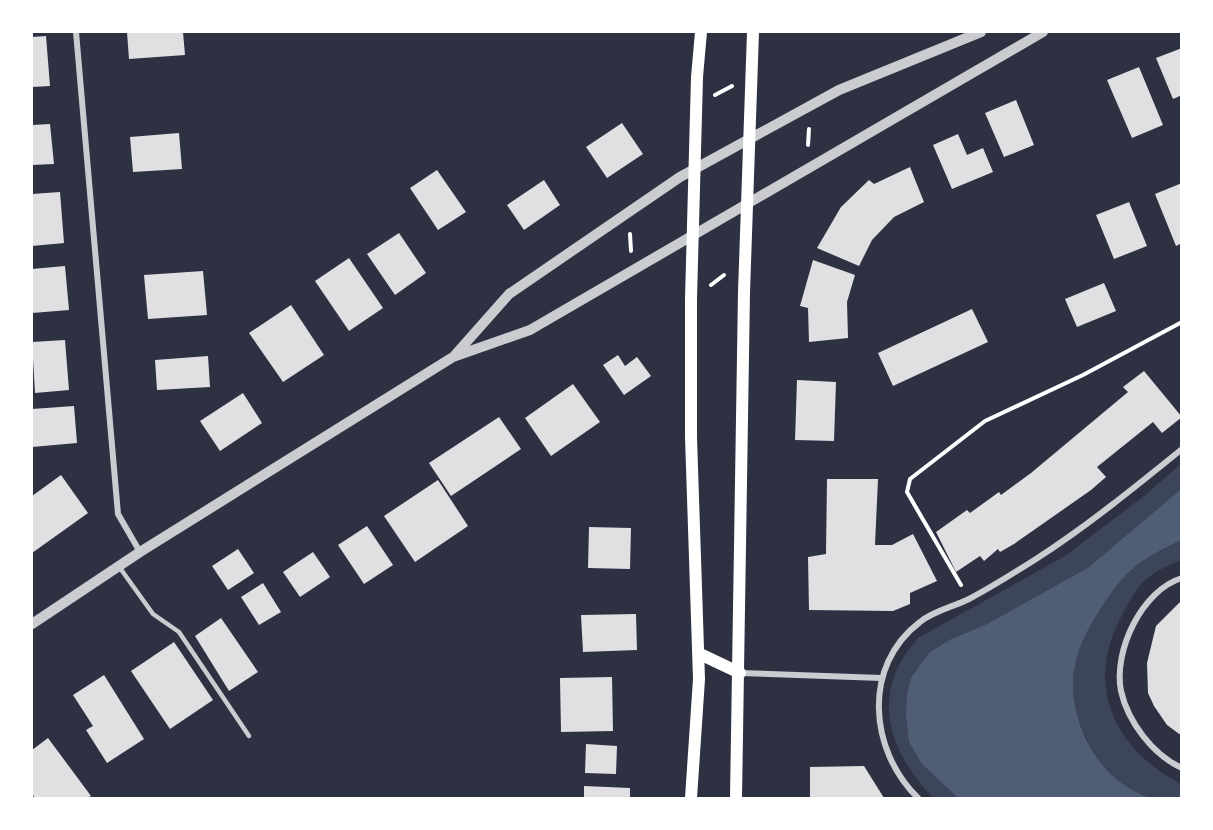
<svg xmlns="http://www.w3.org/2000/svg" width="1213" height="830" font-family="'Open Sans',sans-serif">
  <style>
    .green { fill: #3c4559 }
    .water { fill: #4f5d75 }
    .building { fill: #e0e0e3 }
    .lines { fill: none; stroke-linecap: round; stroke-linejoin: round }
    .path { stroke: #fff; stroke-width: 4 }
    .service { stroke: #caccd0; stroke-width: 4.5 }
    .minor { stroke: #caccd0; stroke-width: 6 }
    .tertiary { stroke: #caccd0; stroke-width: 10 }
    .secondary { stroke: #fff; stroke-width: 12 }
  </style>
  <rect width="100%" height="100%" fill="#2d3142"/>
  <path class="green" d="M1181 464V489L1089 567 987 624 951 639 930 652 909 742 923 764 958 798H933C887 749 869 692 918 638L1065 556 1144 496Z
    M1181 540V560C1144 575 1139 583 1121 617 1084 687 1115 749 1181 784V798C1171 798 1159 800 1150 798 1124 794 1101 768 1090 746 1083 731 1076 716 1073 699 1065 658 1100 597 1131 570 1146 557 1164 549 1181 540Z"/>
  <path class="water" d="M1181 489V540C1164 549 1145 557 1130 571 1118 582 1108 597 1099 611 1070 656 1064 692 1087 741 1101 769 1121 788 1150 798H958L922 764 909 742 906 715 907 694 911 678 920 665 930 652 951 639 987 624 1089 567Z"/>
  <path class="building" d="M127 32H183L185 55 129 59Z
    M46 36 50 86 32 87V37Z
    M1182 48V95L1173 99 1156 58Z
    M1139 67 1163 125 1132 138 1107 80Z
    M1016 100 1034 145 1004 157 985 113Z
    M622 123 643 154 607 178 586 147Z
    M50 124 54 164 32 165V125Z
    M179 133 182 169 133 172 130 137Z
    M958 134 967 155 983 148 993 172 952 189 933 145Z
    M910 167 924 202 894 217 872 240 859 266 817 248 841 207 869 180 874 184Z
    M437 170 466 212 438 230 410 188Z
    M544 180 560 205 524 230 507 205Z
    M1182 183V243L1176 246 1155 194Z
    M60 192 64 243 32 246V194Z
    M1129 202 1147 246 1114 259 1096 215Z
    M399 233 426 273 395 295 367 254Z
    M349 258 383 308 349 331 315 281Z
    M813 260 855 275 847 302 848 338 809 342 808 308 800 306Z
    M65 266 69 310 32 313V269Z
    M203 271 207 315 148 319 144 275Z
    M1104 283 1116 311 1077 327 1065 299Z
    M291 305 324 355 283 382 249 333Z
    M972 309 988 342 893 386 878 353Z
    M65 340 69 390 35 393 32 342Z
    M618 355 625 366 637 357 651 376 624 395 603 365Z
    M208 356 210 387 157 390 155 360Z
    M1144 371 1182 417 1162 433 1153 422 1097 467 1106 477 1091 490 1014 544 1000 552 998 549 984 561 980 556 956 572 936 532 967 510 970 513 999 492 1001 495 1031 473 1128 392 1123 387Z
    M797 380 836 382 834 441 795 440Z
    M573 384 600 422 551 456 525 418Z
    M243 393 262 423 220 451 200 421Z
    M74 406 77 443 32 447V409Z
    M499 417 521 449 451 496 429 463Z
    M61 475 88 513 32 553V496Z
    M827 479H878L875 545H892L913 534 937 581 910 593V604L893 611 809 610 808 557 826 554Z
    M438 480 468 526 415 562 384 516Z
    M367 526 393 565 364 584 338 545Z
    M589 527 631 528 630 569 588 568Z
    M238 549 254 573 228 590 212 566Z
    M313 552 330 577 300 597 283 572Z
    M263 583 281 612 259 625 241 597Z
    M1182 600V736L1167 725 1154 706 1148 693 1147 663 1156 626Z
    M636 614 637 650 583 652 581 615Z
    M221 618 258 672 229 691 195 636Z
    M174 642 213 700 170 729 131 671Z
    M104 675 144 739 107 763 86 730 93 726 73 695Z
    M612 677 613 731 561 732 560 678Z
    M48 738 91 796 87 798H35L32 794V750Z
    M586 744 617 746 616 774 585 773Z
    M864 766 884 798H810V767Z
    M584 786 630 788V798H584Z"/>
  <g class="lines">
    <path class="path" d="M715 95 732 86
      M808 145 809 129
      M630 234 631 251
      M711 285 724 275
      M961 585 907 492 910 479 985 421 1083 375 1182 322"/>
    <path class="service" d="M120 568 153 614 179 632 249 736"/>
    <path class="minor" d="M76 32 118 514 140 552
      M1182 578C1142 590 1113 651 1121 691 1128 722 1153 755 1182 768
      M740 673 881 678
      M918 798C869 750 862 666 920 622 933 611 953 607 969 599 992 587 1014 573 1036 559 1087 526 1134 488 1182 449"/>
    <path class="tertiary" d="M455 355 509 294 680 177 839 90 981 32
      M32 624 140 552 453 357 530 330 1043 32"/>
    <path class="secondary" d="M700 654 740 673
      M691 798 699 679 691 437V299L697 77 701 32
      M736 798 744 292 753 32"/>
  </g>
  <rect width="1213" height="830" fill="none" stroke="#ffffff" stroke-width="66"/>
</svg>
